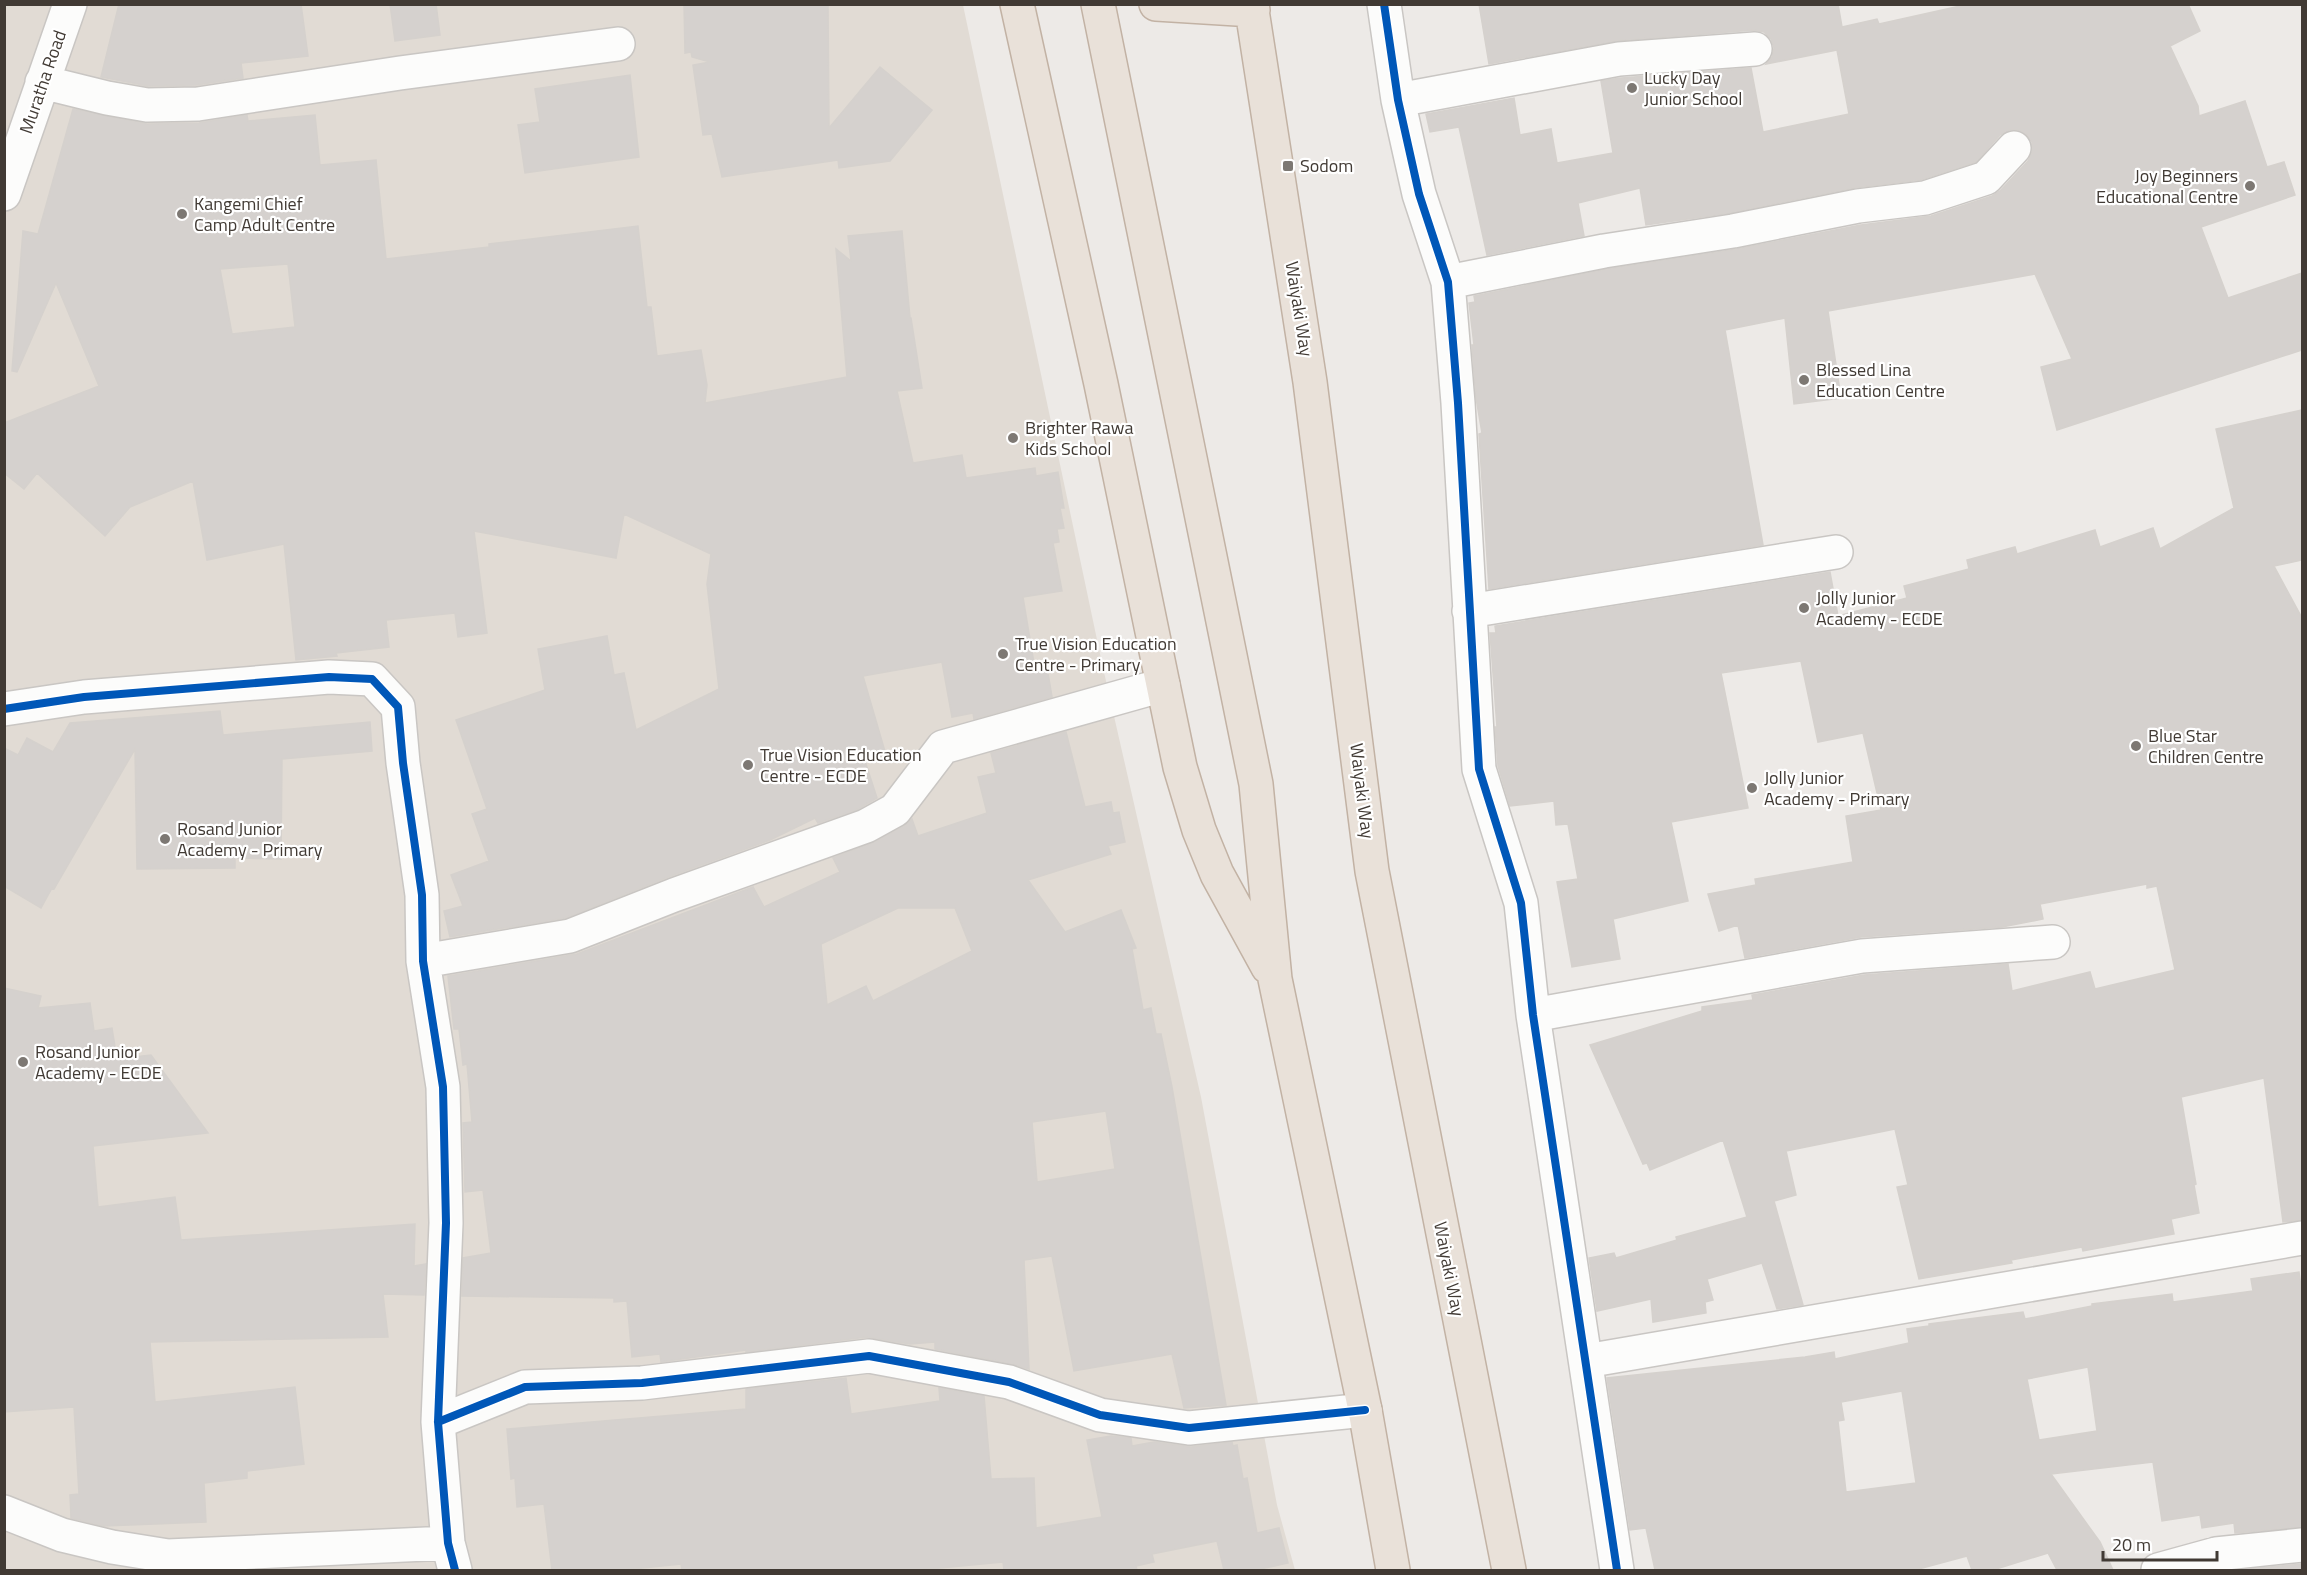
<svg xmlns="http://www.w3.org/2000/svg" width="2307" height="1575" font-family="'Titillium Web',sans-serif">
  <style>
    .residential { fill: #e1dbd4 }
    .building { fill: #d5d1ce; stroke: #d5d1cd; stroke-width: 1.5; fill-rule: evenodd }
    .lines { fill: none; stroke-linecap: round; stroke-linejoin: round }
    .street-casing { stroke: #c9c6c3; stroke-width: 36 }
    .highway-casing { stroke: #c2b2a4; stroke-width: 36 }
    .street { stroke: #fcfcfb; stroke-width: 33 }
    .highway { stroke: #e9e1d9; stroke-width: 33 }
    .cycleway-casing { stroke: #fff; stroke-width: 11 }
    .cycleway { stroke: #0057b8; stroke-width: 8 }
    .poi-dot { fill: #7d7873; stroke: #fff; stroke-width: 2 }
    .labels { text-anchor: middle; stroke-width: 4.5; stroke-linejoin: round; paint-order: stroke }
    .poi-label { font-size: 18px; fill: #413a34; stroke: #fff; text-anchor: start }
    .street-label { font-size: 18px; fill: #413a34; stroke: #fff }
  </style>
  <rect width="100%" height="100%" fill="#edeae7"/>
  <path class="residential" d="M5 5H963L1103 668 1201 1097 1277 1505 1295 1570H5Z"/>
  <path class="building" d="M119 4H301L308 56 241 63 243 78 196 85 148 86 101 77Z
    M390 4H436L440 35 395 41Z
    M684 4H828L829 128 880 67 932 110 890 161 839 168 838 160 722 177 712 134 703 135 693 65 710 62 692 57 691 52 685 53Z
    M1479 4H1838L1842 27 1877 19 1879 24 1969 4H2188L2200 31 2170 46 2198 106 2199 116 2245 101 2267 167 2284 162 2295 195 2201 227 2228 298 2302 273V350L2057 430 2041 367 2072 359 2035 274 1828 311 1841 398 1794 404 1785 318 1725 330 1763 545 1489 589 1479 434 1482 433 1476 398 1472 345H1474L1469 303 1475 302 1474 296 1607 269 1737 249 1861 225 1931 216 1992 196 2000 191 2028 161 2032 152V142L2026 134 2018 130H2009L2000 135 1976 162 1921 180 1854 188 1730 213 1646 225 1640 188 1578 203 1584 236 1487 255 1459 127 1430 132 1426 114 1514 98 1520 135 1551 129 1557 163 1613 153 1601 81 1621 78 1751 68 1763 132 1849 114 1837 50 1766 64 1772 57 1774 48 1771 39 1764 32 1754 30 1616 41 1489 64Z
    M630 75 639 157 525 173 518 125 540 122 535 89Z
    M73 109 147 124 199 123 247 115 248 121 315 115 320 165 376 160 386 259 489 247V244L638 226 647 307H651L657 356 701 350 707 385 705 403 847 377 836 249 851 261 848 236 902 231 910 318H911L922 388 897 391 913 463 962 455 966 478 1035 468 1036 476 1058 472 1064 508H1060L1064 528 1057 529 1059 542 1053 543 1062 591 1023 597 1035 669 1047 667 1052 697 974 719 973 713 952 717 942 662 863 676 886 755 865 761 877 798 858 809 818 823 815 818 770 840 668 877 565 918 450 937 444 911 463 906 451 875 489 861 472 814 487 809 456 720 545 690 538 649 607 636 614 675 624 673 636 730 719 689 707 584 711 554 624 514 616 558 474 531 487 633 458 637 455 613 386 620 389 647 336 653 337 656 296 660 284 544 207 560 193 481 130 507 105 536 37 473 24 489 4 473V423L99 386 56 283 17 372 12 371 23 231 38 234ZM288 264 295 327 232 334 220 269Z
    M2302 410V560L2274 566 2302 618V1220L2283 1222 2264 1078 2181 1097 2196 1184 2194 1185 2199 1213 2171 1219 2174 1234 2083 1251 2082 1247 2011 1260 2012 1263 1919 1279 1897 1187 1908 1185 1895 1129 1786 1151 1796 1195 1774 1201 1803 1305 1777 1309 1762 1263 1707 1279 1713 1300 1705 1302 1706 1313 1653 1322 1651 1299 1597 1311 1589 1258 1614 1253 1616 1258 1677 1240 1676 1237 1747 1217 1723 1140 1650 1170 1647 1163 1643 1164 1590 1045 1702 1011V1007L1753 1000 1752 995 1864 975 2008 964 2012 991 2090 972 2095 989 2175 970 2157 886 2147 888V884L2040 904 2043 919 2002 927 1861 937 1745 958 1738 925 1719 931 1708 894 1756 885 1755 879 1853 862 1846 816 1881 810 1863 733 1818 742 1801 661 1721 673 1748 808 1671 822 1688 901 1613 919 1620 959 1572 967 1557 882 1578 879 1568 824 1556 825 1554 801 1510 806 1498 766 1495 727H1497L1490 633H1496L1495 626 1830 572 1838 616 1907 598 1904 586 1969 569 1967 560 2015 547 2017 554 2095 530 2100 547 2153 528 2160 549 2234 508 2216 429Z
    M220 711 223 735 370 722 372 751 282 759 281 859 235 858V868L137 869 135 749 54 889 52 888 41 908 4 886V748L18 755 27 738 53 752 70 723Z
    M1066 732 1085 807 1111 802 1113 813 1119 812 1125 842 1108 846 1111 854 1028 880 1065 932 1121 910 1136 948 1132 949 1143 1010 1151 1008 1156 1034H1161L1172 1087 1226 1405 1184 1408 1172 1354 1074 1371 1052 1256 1024 1260 1029 1369 1012 1364 935 1349V1342L910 1344 867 1337 746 1352V1350L661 1362 660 1354 632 1357 627 1301 614 1302V1298L462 1296 463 1258 491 1253 483 1190 465 1192 463 1123 472 1122 467 1064 463 1065 459 1029H454L448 976 577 954 753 887 764 907 840 872 833 858 875 842 904 826 912 819 918 836 987 813 978 777 996 773 991 753ZM898 908H955L972 951 873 1001 866 986 827 1005 821 944ZM1106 1111 1115 1169 1037 1182 1032 1122Z
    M4 988 41 996 38 1008 90 1003 94 1031 112 1028 117 1059 151 1055 208 1133 93 1146 98 1207 175 1197 181 1240 415 1224 414 1266 426 1264 424 1295 383 1294 388 1337 150 1342 155 1402 295 1387 304 1464 247 1471V1478L204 1483 206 1522 104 1526 71 1518 70 1495 79 1494 74 1407 4 1412Z
    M2299 1272 2302 1295V1527L2235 1533 2234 1523 2202 1528 2200 1515 2162 1521 2153 1462 2051 1474 2100 1542 2113 1570H2057L2048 1553 1993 1570H1972L1967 1556 1915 1570H1655L1646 1528 1630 1530 1607 1378 1805 1357 1834 1352 1835 1359 1909 1343 1907 1329 1929 1326V1324L2023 1312 2025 1319 2092 1306V1304L2172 1294 2173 1302 2253 1291 2251 1279ZM2088 1367 2097 1431 2039 1440 2027 1379ZM1902 1391 1916 1483 1846 1492 1838 1421 1844 1420 1841 1402Z
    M846 1378 851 1414 940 1401 939 1388 984 1396 991 1479 1034 1478 1036 1528 1102 1517 1087 1440 1111 1436 1131 1438 1132 1446 1154 1442 1191 1447 1232 1442 1233 1446 1237 1445 1243 1479 1247 1478 1257 1533 1279 1528 1288 1563 1256 1570H1224L1217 1541 1152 1554 1154 1562 1136 1566 1137 1570H1004L1003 1562 919 1570H682L681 1564 623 1570H552L544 1504 517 1507 515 1478 511 1479 507 1429 746 1409V1389Z
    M2302 1564V1570H2239Z"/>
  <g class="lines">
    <defs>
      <path id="street" d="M1384 4 1398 100 1419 194 1448 282 1458 403 1479 769 1521 903 1533 1015 1617 1570
        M42 82 107 98 147 105 198 104 400 73 618 44
        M1398 100 1619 59 1755 49
        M4 194 70 4
        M1448 282 1604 251 1733 231 1858 206 1925 198 1986 178 2014 148
        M1469 611 1836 552
        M4 709 84 697 329 677 372 679 398 707 403 763 422 895 423 961 443 1087 446 1223 438 1422 448 1543 455 1570
        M423 961 570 936 674 895 866 826 895 810 943 747 1163 685
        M1533 1015 1862 956 2053 942
        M1586 1361 2302 1238
        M438 1422 525 1387 642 1383 869 1356 1009 1382 1100 1415 1189 1428 1365 1410
        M4 1512 62 1535 112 1547 168 1556 448 1543
        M2216 1554 2302 1545
        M2158 1570 2216 1554 2218 1570"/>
      <path id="highway" d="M1017 4 1101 384 1180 767 1199 830 1217 874 1268 967
        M1098 4 1256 784 1275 979 1365 1410 1393 1570
        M1156 4 1253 10
        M1251 4 1310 382 1372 871 1509 1570"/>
    </defs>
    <use href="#street" class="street-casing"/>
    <use href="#highway" class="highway-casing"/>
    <use href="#street" class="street"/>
    <use href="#highway" class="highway"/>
    <defs>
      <path id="cycleway" d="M1384 4 1398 100 1419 194 1448 282 1458 403 1479 769 1521 903 1533 1015 1617 1570
        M4 709 84 697 329 677 372 679 398 707 403 763 422 895 423 961 443 1087 446 1223 438 1422 448 1543 455 1570
        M438 1422 525 1387 642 1383 869 1356 1009 1382 1100 1415 1189 1428 1365 1410"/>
    </defs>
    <use href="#cycleway" class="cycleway-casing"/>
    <use href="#cycleway" class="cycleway"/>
  </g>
  <g class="poi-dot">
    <circle cx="1632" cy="88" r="6"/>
    <rect x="1282" y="160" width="12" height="12" rx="3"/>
    <circle cx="2250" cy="186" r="6"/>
    <circle cx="182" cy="214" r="6"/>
    <circle cx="1804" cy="380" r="6"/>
    <circle cx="1013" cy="438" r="6"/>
    <circle cx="1804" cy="608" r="6"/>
    <circle cx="1003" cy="654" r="6"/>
    <circle cx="2136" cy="746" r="6"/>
    <circle cx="748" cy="765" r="6"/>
    <circle cx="1752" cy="788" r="6"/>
    <circle cx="165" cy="839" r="6"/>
    <circle cx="23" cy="1062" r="6"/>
  </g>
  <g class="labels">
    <g class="poi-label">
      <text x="1644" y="84">Lucky Day<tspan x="1644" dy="21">Junior School</tspan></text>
      <text x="1300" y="172">Sodom</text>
      <text x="2238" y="182" text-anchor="end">Joy Beginners<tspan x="2238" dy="21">Educational Centre</tspan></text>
      <text x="194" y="210">Kangemi Chief<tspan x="194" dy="21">Camp Adult Centre</tspan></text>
      <text x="1816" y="376">Blessed Lina<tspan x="1816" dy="21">Education Centre</tspan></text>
      <text x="1025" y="434">Brighter Rawa<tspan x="1025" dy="21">Kids School</tspan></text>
      <text x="1816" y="604">Jolly Junior<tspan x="1816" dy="21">Academy - ECDE</tspan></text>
      <text x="1015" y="650">True Vision Education<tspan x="1015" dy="21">Centre - Primary</tspan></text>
      <text x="2148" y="742">Blue Star<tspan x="2148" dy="21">Children Centre</tspan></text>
      <text x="760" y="761">True Vision Education<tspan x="760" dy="21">Centre - ECDE</tspan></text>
      <text x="1764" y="784">Jolly Junior<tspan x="1764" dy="21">Academy - Primary</tspan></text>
      <text x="177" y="835">Rosand Junior<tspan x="177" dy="21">Academy - Primary</tspan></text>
      <text x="35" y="1058">Rosand Junior<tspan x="35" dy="21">Academy - ECDE</tspan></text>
    </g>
    <g class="street-label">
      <text transform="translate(43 82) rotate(-71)" y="6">Muratha Road</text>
      <text transform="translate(1299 309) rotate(81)" y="6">Waiyaki Way</text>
      <text transform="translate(1362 791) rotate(83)" y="6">Waiyaki Way</text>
      <text transform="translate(1449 1269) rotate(79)" y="6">Waiyaki Way</text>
    </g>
  </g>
  <rect width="2307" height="1575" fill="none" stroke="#413a34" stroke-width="12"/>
  <path d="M2103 1551v9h114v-9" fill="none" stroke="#413a34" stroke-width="3"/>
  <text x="2112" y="1551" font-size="18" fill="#413a34" stroke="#ffffff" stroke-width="4.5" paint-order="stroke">20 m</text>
</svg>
